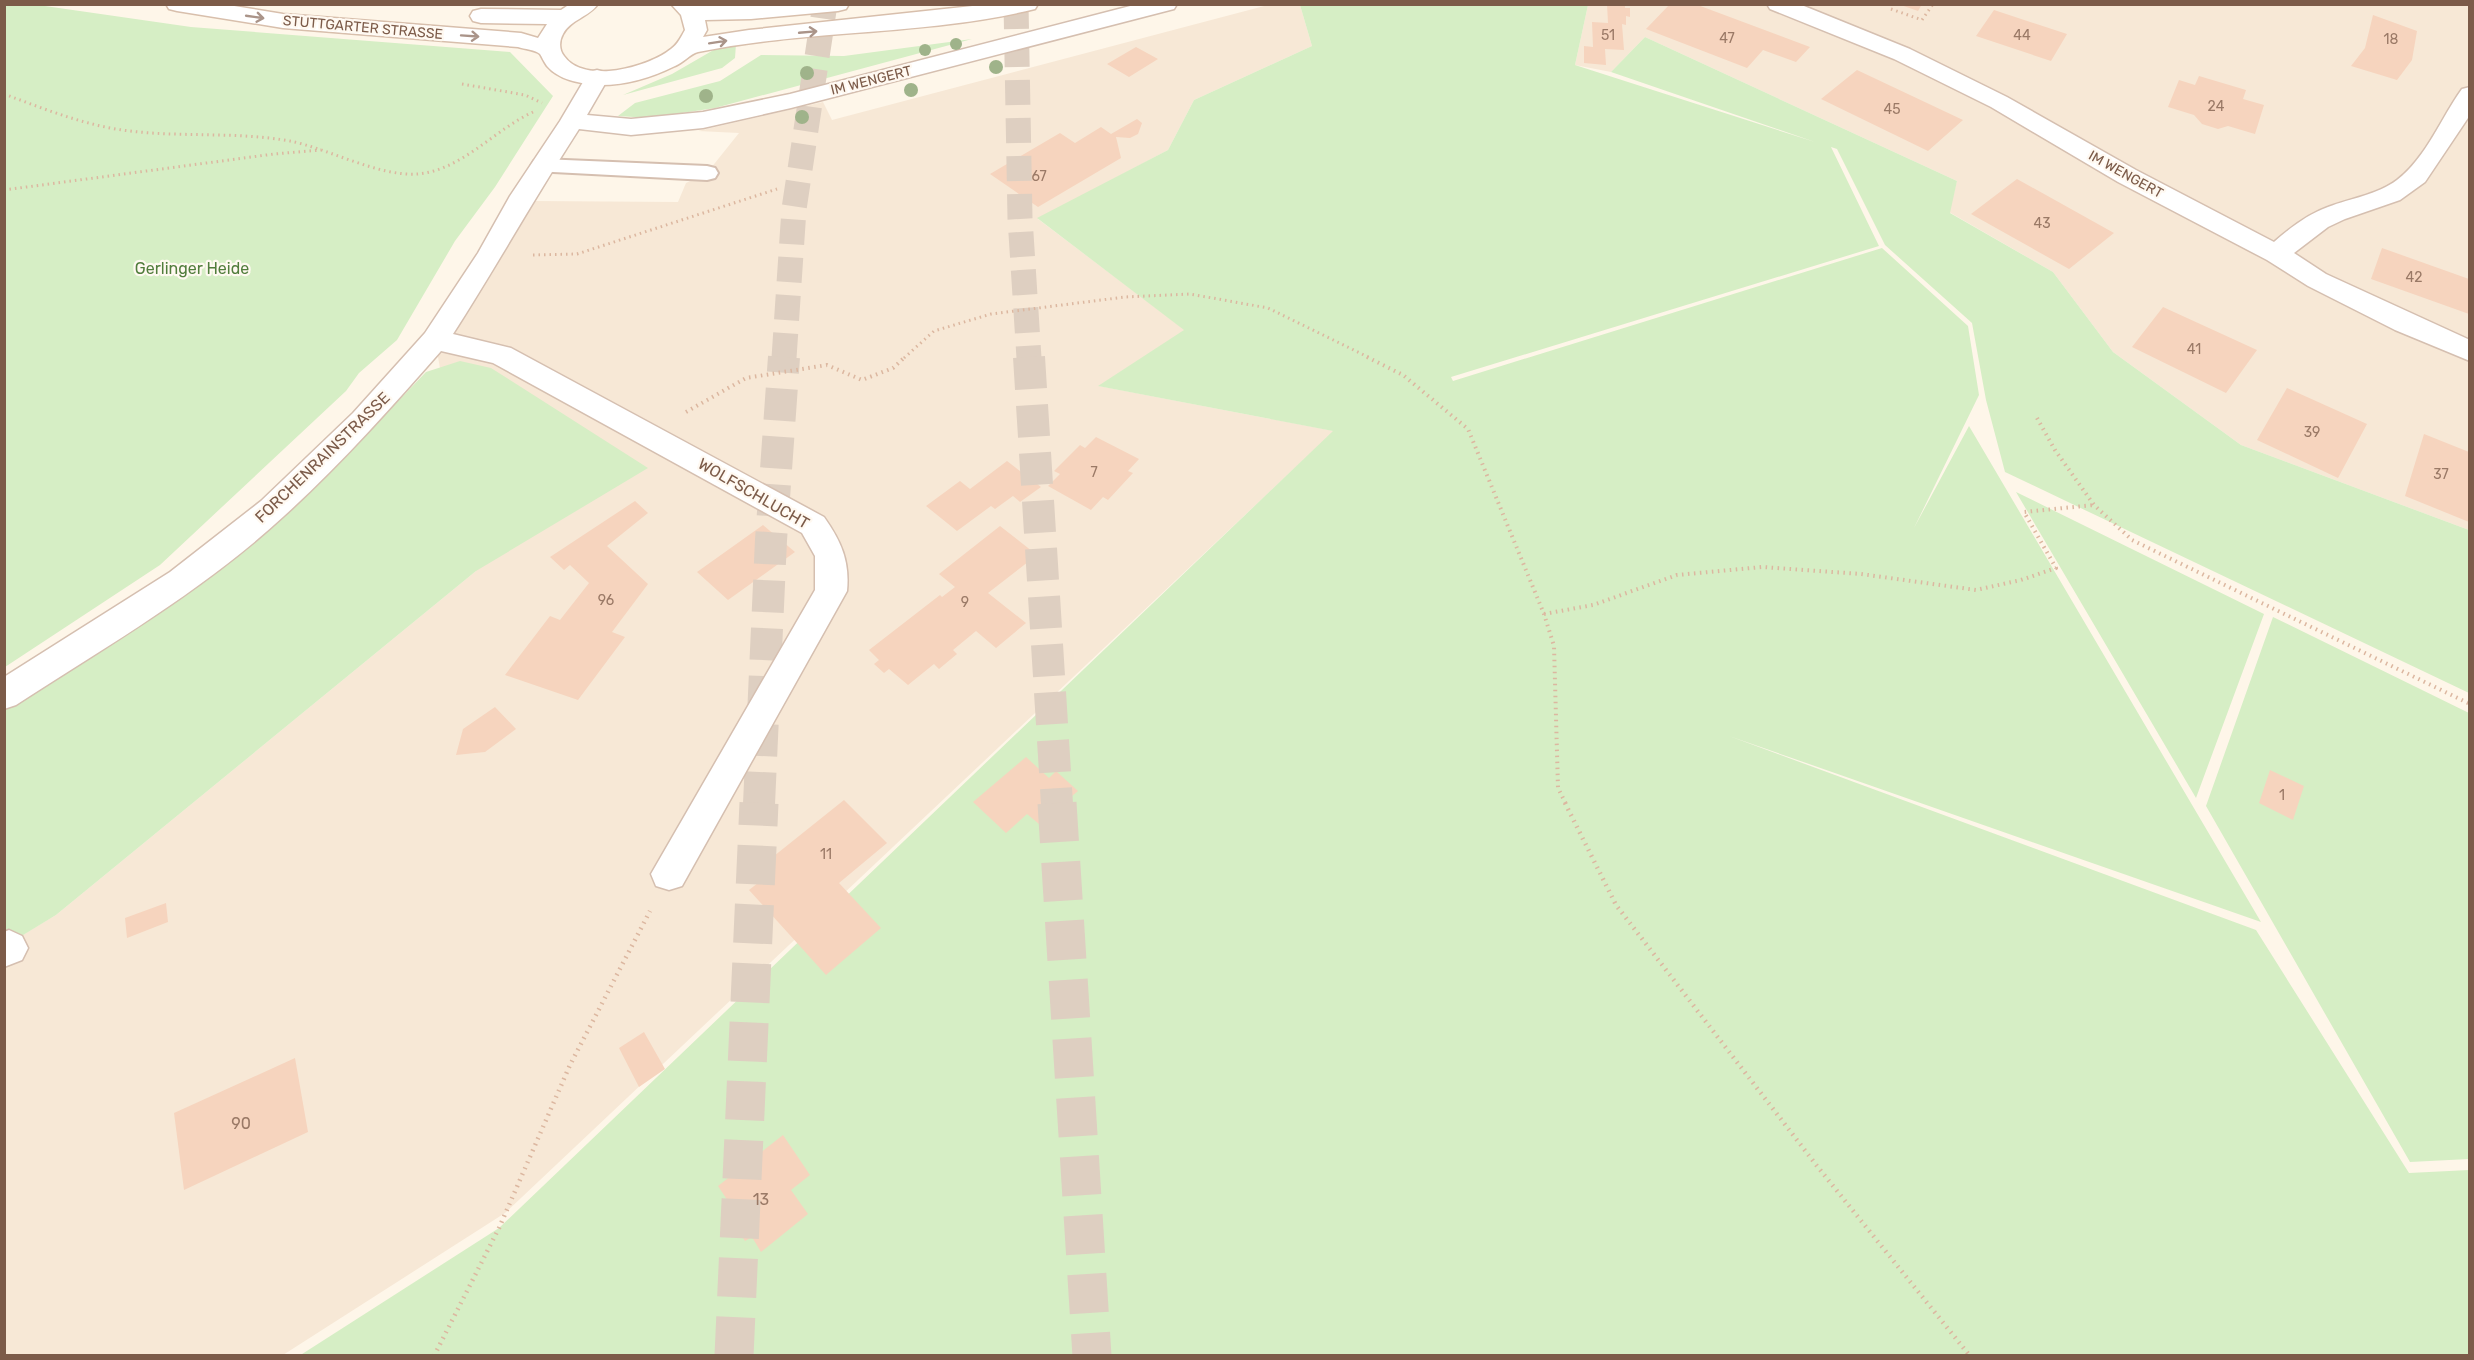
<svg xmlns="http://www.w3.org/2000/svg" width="2474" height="1360" font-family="Rubik,sans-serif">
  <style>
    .residential { fill: #f7e8d6 }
    .green { fill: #d6eec5 }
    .building { fill: #f6d4be }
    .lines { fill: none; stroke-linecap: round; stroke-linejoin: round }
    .highway-tunnel-far2 { stroke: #decfc1; stroke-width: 25; stroke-dasharray: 25 13; stroke-linecap: butt }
    .highway-tunnel-far1 { stroke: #decfc1; stroke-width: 32; stroke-dasharray: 32 16; stroke-linecap: butt }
    .highway-tunnel { stroke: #decfc1; stroke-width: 39; stroke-dasharray: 39 20; stroke-linecap: butt }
    .lane-casing { stroke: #d5bfb0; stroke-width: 4 }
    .street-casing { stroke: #d5bfb0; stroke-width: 3 }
    .secondary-casing { stroke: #d8bfac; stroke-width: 3 }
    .path-far2 { stroke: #dcb7a0; stroke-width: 3; stroke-dasharray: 1.5 4; stroke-linecap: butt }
    .path-far1 { stroke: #dcb7a0; stroke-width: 4; stroke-dasharray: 1.5 4.5; stroke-linecap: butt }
    .path { stroke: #dcb7a0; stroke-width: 4.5; stroke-dasharray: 1.5 5; stroke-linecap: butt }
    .lane { fill: #fff; fill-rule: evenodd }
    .street { fill: #fff; fill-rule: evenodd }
    .secondary { fill: #fff; fill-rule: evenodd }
    .tree { fill: #9fb38a }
    .oneway { stroke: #aa9489 }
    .labels { text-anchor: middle; stroke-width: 4.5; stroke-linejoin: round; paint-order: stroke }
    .far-street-label { font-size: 14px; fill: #7c5b49; stroke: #fff9f1 }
    .number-label { font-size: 14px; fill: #9a7966 }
    .park-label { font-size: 16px; fill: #517d3c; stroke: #fff9f1 }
    .street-label { font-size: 16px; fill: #7c5b49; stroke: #fff9f1 }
    .near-number-label { font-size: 16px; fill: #9a7966 }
  </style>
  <rect width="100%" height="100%" fill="#fef6e9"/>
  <path class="residential" d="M1268 5H1300L1312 46 1194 100 1168 150 1038 219 1185 330 1099 386 1334 431 505 1213 283 1355H5L4 946 56 915 476 571 435 340 533 201 678 202 686 183 707 173 739 133 698 131 823 102 832 120Z
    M1588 5H2469V530L2241 445 2113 352 2053 272 1949 212 1957 181 1645 37 1611 72 1575 65Z"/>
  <path class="green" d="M5 4 38 5 191 27 510 52 553 96 495 187 455 241 397 340 359 373 346 391 160 565 5 667Z
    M1300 5H1588L1575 65 1815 142 1611 72 1645 37 1957 181 1950 213 2053 272 2113 352 2241 445 2469 530V693L2005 472 1986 400 1972 323 1885 245 1837 149 1831 147 1879 246 1451 377 1453 381 1882 248 1968 326 1979 395 1914 528 1969 426 2261 922 1729 736 2256 930 2409 1173 2469 1170V1355L299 1356 499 1228 1333 431 1098 386 1184 330 1037 218 1168 150 1194 100 1312 46Z
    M972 39 715 108 649 118 618 116 635 103 720 81 761 55 844 56Z
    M736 44 735 58 722 68 623 95 672 74 717 48Z
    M460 361 491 368 648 468 476 571 56 915 5 946V708L377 423 426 372Z
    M2016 492 2264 614 2196 798Z
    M2273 617 2469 713V1159L2410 1162 2206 806Z"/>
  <path class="building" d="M1607 4H1625V8H1630V17L1626 16V25L1622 24 1624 50 1605 49 1606 65 1584 63V46L1593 47 1592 22 1608 23Z
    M1670 4H1695L1810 47 1796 62 1763 50 1747 68 1646 29Z
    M1898 4H1922L1918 11Z
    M1994 10 2067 34 2051 61 1976 36Z
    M2373 15 2417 31 2412 60 2397 80 2351 66 2365 48Z
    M1136 47 1158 59 1129 77 1107 64Z
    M1857 70 1963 120 1928 151 1821 99Z
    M2199 76 2246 90 2243 99 2264 105 2255 134 2228 126 2218 129 2202 124 2194 115 2168 107 2179 80 2195 85Z
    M1137 119 1142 123 1138 134 1130 138 1116 137 1121 158 1038 207 990 174 1060 133 1075 143 1101 127 1111 134Z
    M2017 179 2114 233 2069 269 1971 214Z
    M2382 248 2469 279V314L2371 279Z
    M2163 307 2257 350 2226 393 2132 347Z
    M2287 388 2367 424 2338 478 2257 440Z
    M2424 434 2469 452V522L2405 496Z
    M1096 437 1139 459 1128 471 1133 473 1108 500 1103 497 1091 510 1048 486 1060 474 1054 471 1080 445 1085 448Z
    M1007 461 1041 487 1020 502 1013 496 995 509 991 506 957 531 926 506 960 481 970 489Z
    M635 501 648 513 607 546 648 584 612 632 625 637 578 700 505 675 550 616 560 620 589 583 570 565 564 570 550 557Z
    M763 525 795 552 728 600 697 572Z
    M1000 526 1037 555 988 593 1026 623 996 648 976 631 953 650 957 654 939 669 934 664 908 685 889 669 884 673 874 664 879 660 869 650 940 595 942 597 955 587 939 574Z
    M495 707 516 729 485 752 456 755 463 729Z
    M1026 757 1049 778 1056 771 1078 791 1039 824 1027 814 1006 833 973 802Z
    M2270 770 2304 786 2293 820 2259 803Z
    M844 800 887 843 839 883 881 928 826 975 749 890 772 872 764 864Z
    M166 903 168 922 127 938 125 918Z
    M644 1032 665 1069 639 1087 619 1048Z
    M295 1058 308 1132 184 1190 174 1113Z
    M783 1135 810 1175 791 1190 808 1214 761 1252 752 1237 745 1241 726 1212 732 1207 718 1186Z"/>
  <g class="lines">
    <path class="highway-tunnel-far2" d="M1016 4 1020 218 1029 358
      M784 358 794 209 825 4"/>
    <path class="highway-tunnel-far1" d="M1029 357 1057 804
      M759 804 771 540 784 357"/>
    <path class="highway-tunnel" d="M1057 803 1092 1356
      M734 1356 759 803"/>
    <defs>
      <path id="lane" d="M542 159 707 166 715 168 718 173 715 178 707 180 534 171 531 166 534 161Z"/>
      <path id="street" d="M1138 4H1177L1174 9 791 108 703 128 631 135 579 129C535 197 496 267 453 334L511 348 824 517C841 541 850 561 847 591L682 886 669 890 656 886 651 874 815 590V556L802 533 493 363 441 351C391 408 340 465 284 516 204 590 107 646 16 705L4 709V677L170 572 261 501 353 413 425 333 478 253 510 196 560 121 589 72 597 70 605 72 609 77 587 115 631 119 703 112 790 94Z
        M1767 4H1799L1910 49 2007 97 2136 170 2274 242C2290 228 2308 214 2328 207 2351 198 2377 195 2397 180 2426 158 2441 118 2462 89L2470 87V115L2425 182 2400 200 2345 219 2328 227 2294 253 2326 274 2470 340V361L2395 330 2308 286 2267 260 2118 182 1991 107 1894 59 1770 9Z
        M9 930 22 936 28 948 22 960 4 967V932Z"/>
      <path id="secondary" d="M166 4H222L283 14 521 33 538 38 547 24 481 23 473 21 470 16 473 11 481 9 561 10 570 4H598C589 17 570 20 563 34 559 41 559 50 564 56 584 85 649 67 671 49 678 44 681 37 685 30L681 15 671 4H849L846 9 838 11 751 19 705 20 707 30 703 37 749 30 991 4H1038L1035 9C925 36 809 29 698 52 690 54 683 63 675 66 651 78 624 86 596 85 579 83 559 80 547 66 544 62 542 57 540 54 536 50 524 49 518 47L283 28 177 11 169 9Z"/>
    </defs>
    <use href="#lane" class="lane-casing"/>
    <use href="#street" class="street-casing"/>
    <use href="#secondary" class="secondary-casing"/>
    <path class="path-far2" d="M1891 9 1922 20 1933 4
      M462 84 525 95 542 103
      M4 94C42 108 81 124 122 130 178 138 234 131 290 141 329 149 380 177 418 174 462 170 494 130 533 112
      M4 190 274 154 321 150
      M533 255 577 254 777 189
      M904 358 934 331 991 314 1125 297 1190 294 1268 308 1370 358"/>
    <path class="path-far1" d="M1367 357 1403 375 1468 429 1544 614 1554 646 1558 788 1566 804
      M686 412 746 378 827 365 862 380 893 368 905 357
      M2037 418 2055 450 2094 505 2132 540 2470 704
      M1544 614 1593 605 1677 575 1762 567 1861 574 1976 590 2021 580 2056 568 2024 512 2094 505"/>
    <path class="path" d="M1565 803 1616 905 1817 1166 1970 1356
      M434 1356 499 1228 570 1065 650 911"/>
    <use href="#lane" class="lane"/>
    <use href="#street" class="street"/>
    <use href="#secondary" class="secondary"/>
  </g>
  <g class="tree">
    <circle cx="956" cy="44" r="6"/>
    <circle cx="925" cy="50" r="6"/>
    <circle cx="996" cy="67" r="7"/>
    <circle cx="807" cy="73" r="7"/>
    <circle cx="911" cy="90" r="7"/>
    <circle cx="706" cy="96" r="7"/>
    <circle cx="802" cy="117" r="7"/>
  </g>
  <defs><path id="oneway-shaft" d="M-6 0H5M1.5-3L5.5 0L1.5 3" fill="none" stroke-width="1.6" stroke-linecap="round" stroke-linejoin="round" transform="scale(1.5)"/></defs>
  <g class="oneway">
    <use href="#oneway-shaft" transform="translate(255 17) rotate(8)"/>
    <use href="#oneway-shaft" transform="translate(808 32) rotate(-5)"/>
    <use href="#oneway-shaft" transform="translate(470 36) rotate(4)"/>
    <use href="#oneway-shaft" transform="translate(718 42) rotate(-9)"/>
  </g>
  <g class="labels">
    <g class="far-street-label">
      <text transform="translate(363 27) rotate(5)" y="5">STUTTGARTER STRASSE</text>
      <text transform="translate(871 80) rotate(-14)" y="5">IM WENGERT</text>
      <text transform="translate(2126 174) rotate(29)" y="5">IM WENGERT</text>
    </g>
    <g class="number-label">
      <text x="1608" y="40">51</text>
      <text x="2022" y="40">44</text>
      <text x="1727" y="43">47</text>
      <text x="2391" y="44">18</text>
      <text x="2216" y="111">24</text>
      <text x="1892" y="114">45</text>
      <text x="1039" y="181">67</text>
      <text x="2042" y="228">43</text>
      <text x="2414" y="282">42</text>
      <text x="2194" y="354">41</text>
      <text x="2312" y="437">39</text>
      <text x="1094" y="477">7</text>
      <text x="2441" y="479">37</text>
      <text x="606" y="605">96</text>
      <text x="965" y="607">9</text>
      <text x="2282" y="800">1</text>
      <text x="826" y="859">11</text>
    </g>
    <g class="park-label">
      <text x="192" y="274">Gerlinger Heide</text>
    </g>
    <g class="street-label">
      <text transform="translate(322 457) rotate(-44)" y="6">FORCHENRAINSTRASSE</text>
      <text transform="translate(754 493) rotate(30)" y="6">WOLFSCHLUCHT</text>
    </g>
    <g class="near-number-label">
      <text x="241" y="1129">90</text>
      <text x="761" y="1205">13</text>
    </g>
  </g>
  <rect width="2474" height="1360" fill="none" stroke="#7c5b49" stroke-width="12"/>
</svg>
